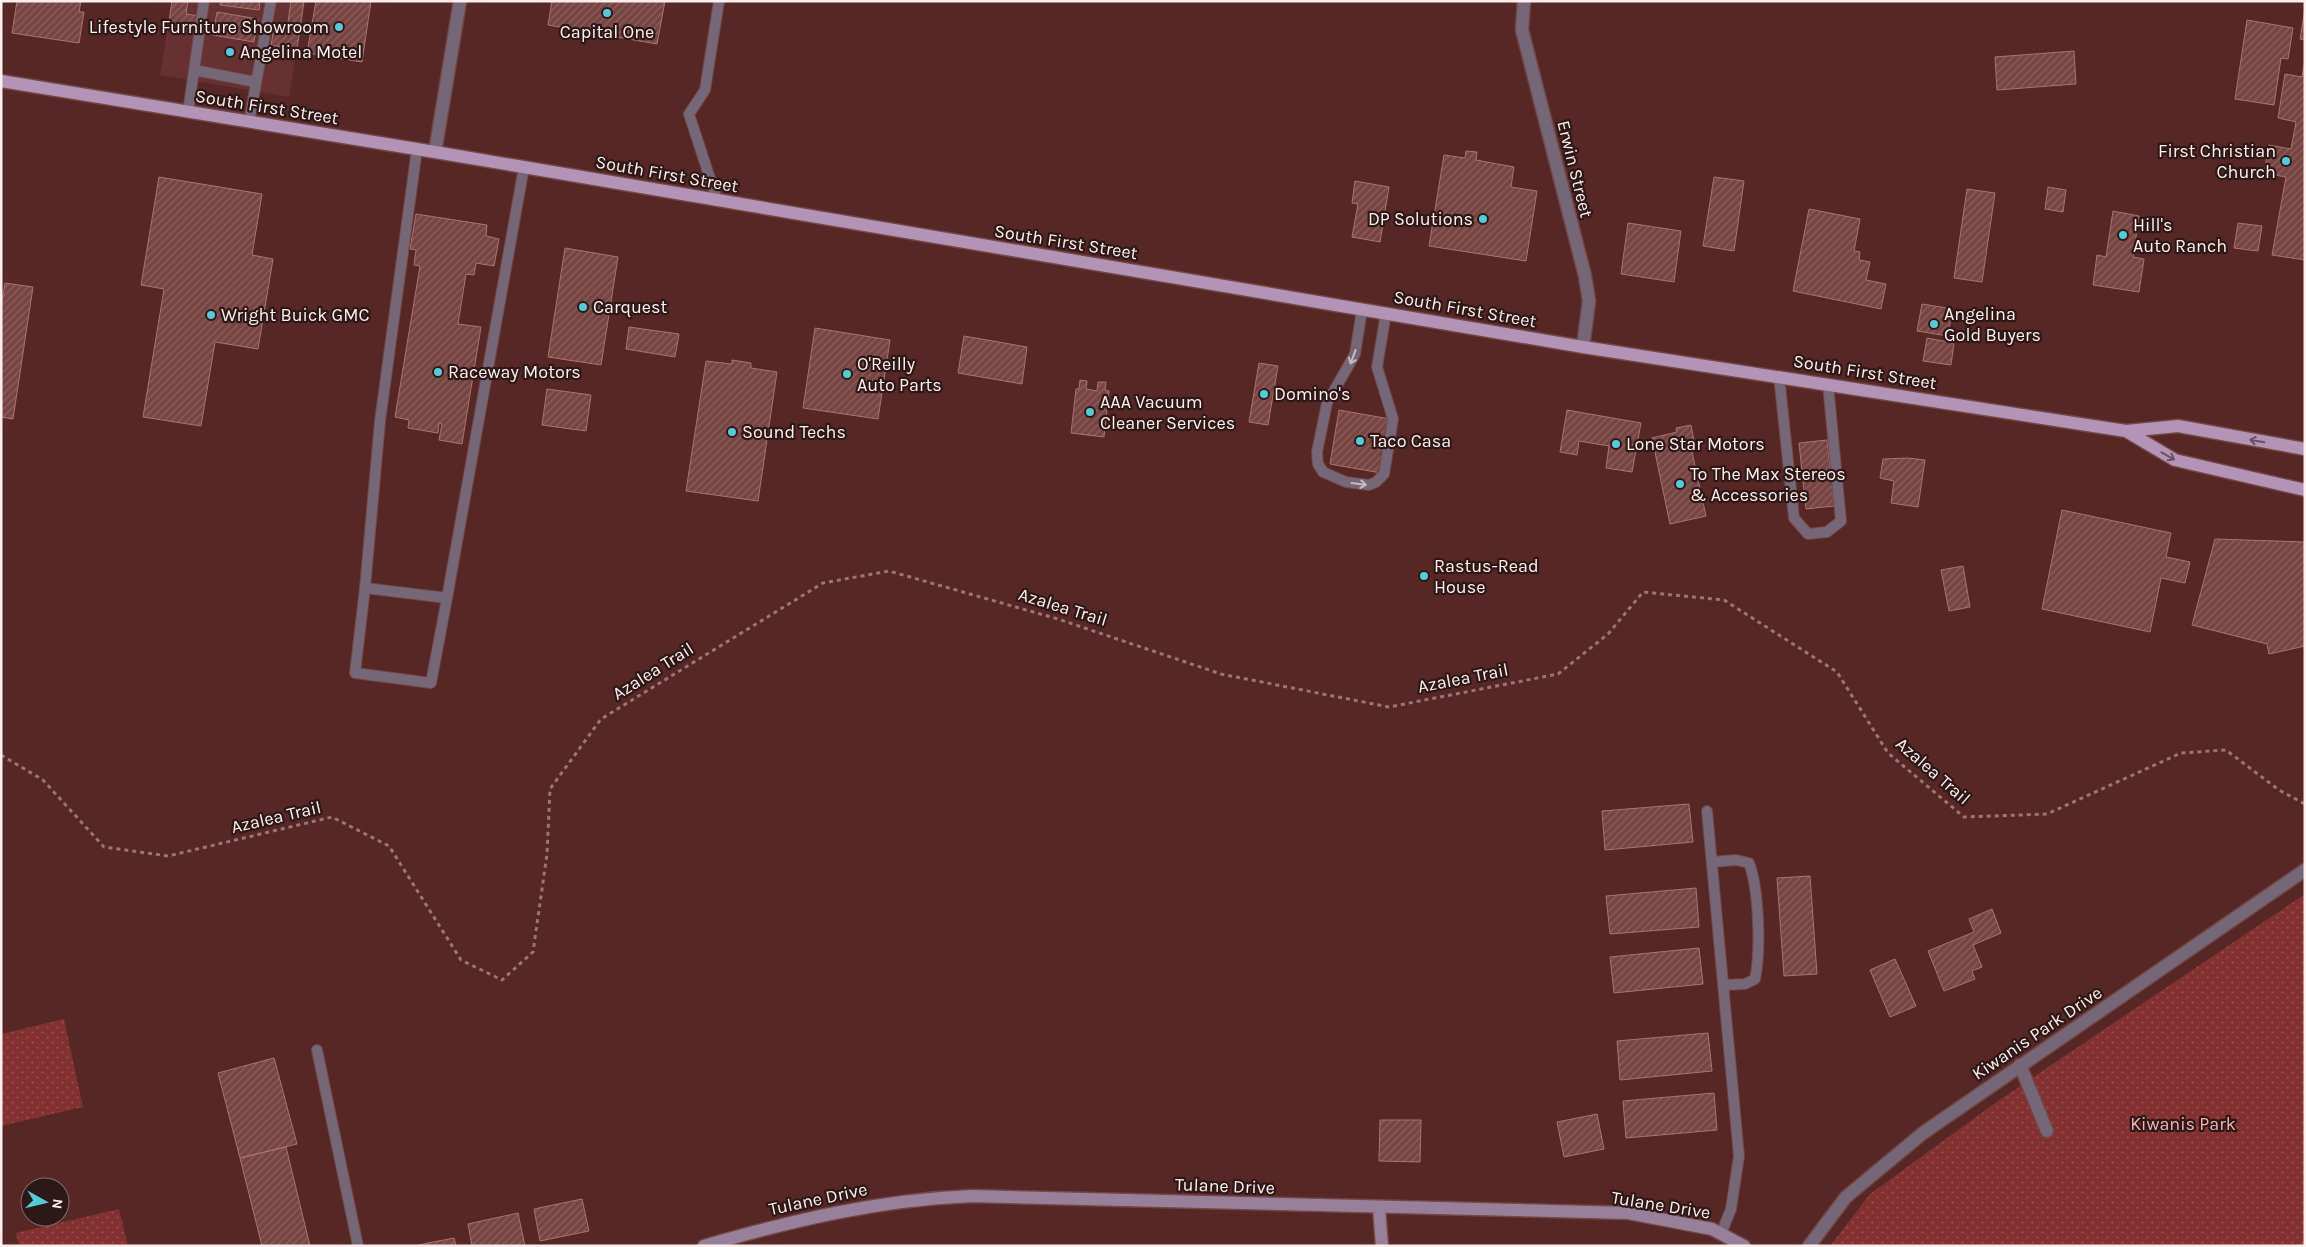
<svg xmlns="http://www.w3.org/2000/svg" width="2306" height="1247" font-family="Karla,sans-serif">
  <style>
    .built { fill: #673131 }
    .park { fill: url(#park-dots) }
    .building { fill: url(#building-hatch); stroke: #aa7370 }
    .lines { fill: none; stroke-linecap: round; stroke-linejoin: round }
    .lane-casing { stroke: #724746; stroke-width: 12 }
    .street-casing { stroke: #724746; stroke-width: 15 }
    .secondary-casing { stroke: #724746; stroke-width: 15 }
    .primary-casing { stroke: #724746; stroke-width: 15 }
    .path { stroke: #987675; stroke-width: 3; stroke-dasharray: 4 4; stroke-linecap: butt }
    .lane { stroke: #766778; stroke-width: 10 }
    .street { stroke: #766778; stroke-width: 12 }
    .secondary { stroke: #98809b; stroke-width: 12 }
    .primary { stroke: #b394b6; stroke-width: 12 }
    .oneway { stroke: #c7b9bf }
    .oneway2 { stroke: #6a505f }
    .poi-dot { fill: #52ccd6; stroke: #2e1817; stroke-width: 2 }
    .labels { text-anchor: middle; stroke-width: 4.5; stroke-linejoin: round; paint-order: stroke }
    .poi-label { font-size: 18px; fill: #fdf0ef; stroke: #2e1817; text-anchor: start }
    .street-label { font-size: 18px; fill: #fdf0ef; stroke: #2e1817 }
    .park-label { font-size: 18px; fill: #f3b4b1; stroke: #2e1817 }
  </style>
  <defs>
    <pattern id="park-dots" width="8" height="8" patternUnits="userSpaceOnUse" patternTransform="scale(1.25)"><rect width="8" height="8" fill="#833031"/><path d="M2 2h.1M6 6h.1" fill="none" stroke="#954e4f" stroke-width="1.8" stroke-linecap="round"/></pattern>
    <pattern id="building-hatch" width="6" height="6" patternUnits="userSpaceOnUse" patternTransform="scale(1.25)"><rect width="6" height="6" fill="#774442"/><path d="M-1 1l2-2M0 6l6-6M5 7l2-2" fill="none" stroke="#8b5f5e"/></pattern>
  </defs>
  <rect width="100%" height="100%" fill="#572726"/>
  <path class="built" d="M172 1H305L289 97 160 75Z"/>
  <path class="park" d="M2305 894V1246H1830L1870 1194 1998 1101Z
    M64 1019 83 1107 1 1126V1034Z
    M119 1209 128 1246H19L16 1233Z"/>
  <path class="building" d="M17 1H81L79 12H84L79 43 12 33Z
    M172 1H188L186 14 199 16 196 33 168 29Z
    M221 1H260L259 10 220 5Z
    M291 1H304L297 49 271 45 274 28 287 30Z
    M316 1H371L362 62 307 53Z
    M552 1H665L657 44 548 25Z
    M2305 9V40L2300 39Z
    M217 12 258 19 254 42 213 35Z
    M2247 20 2293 28 2288 59 2281 58 2274 105 2235 99Z
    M2074 51 2076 84 1997 90 1995 57Z
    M2305 60V260L2272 255 2286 177 2264 173 2269 145 2291 149 2296 122 2278 118 2285 74 2302 77Z
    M1466 151 1477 152 1476 160 1514 167 1511 187 1537 191 1526 261 1429 246 1444 155 1465 158Z
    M159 177 262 194 252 255 273 259 258 349 215 342 201 426 143 417 164 289 141 285Z
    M1714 177 1744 181 1734 251 1703 246Z
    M1355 181 1389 187 1380 242 1352 237 1358 204 1352 203Z
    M2048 187 2066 190 2063 212 2045 209Z
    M1967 189 1995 193 1982 282 1954 278Z
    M1809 209 1860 219 1854 251 1860 252 1859 260 1870 262 1866 280 1886 284 1881 309 1793 291Z
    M2113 211 2139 216 2133 257 2144 259 2139 292 2093 285 2097 255 2106 257Z
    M416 214 487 225 486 236 499 239 494 266 476 263 474 275 466 274 458 324 481 327 462 444 439 440 442 424 439 423 438 433 408 428 409 420 395 417 420 266 414 265 416 250 410 249Z
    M1628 223 1681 231 1674 282 1621 274Z
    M2238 223 2262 226 2258 251 2234 248Z
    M565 248 618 257 601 365 548 357Z
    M5 283 33 287 13 419 1 417V308Z
    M1922 304 1947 308 1946 316 1951 317 1948 336 1917 331Z
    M629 327 679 334 675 357 626 349Z
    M815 328 890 340 878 419 803 408Z
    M964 336 1027 347 1022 384 958 373Z
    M1927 338 1954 343 1951 365 1923 361Z
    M732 360 751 363V368L777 372 758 501 686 491 706 361 732 364Z
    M1259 363 1278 366 1268 425 1249 422Z
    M1080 380 1087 381 1086 389 1097 391 1098 382H1106L1105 390 1109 391 1104 437 1071 433 1076 389H1079Z
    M547 389 591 395 586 431 542 425Z
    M1339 410 1390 419 1381 473 1330 464Z
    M1567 410 1641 423 1632 472 1606 468 1609 446 1579 441 1577 455 1560 452Z
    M1691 425 1696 451 1692 452 1706 516 1670 524 1652 438 1677 432 1676 428Z
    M1827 440 1831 476 1836 475 1837 486H1832L1834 506 1806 509 1799 443Z
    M1908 458 1925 460 1918 507 1891 503 1894 481 1880 478 1883 459Z
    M2062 510 2171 533 2166 557 2190 562 2185 583 2161 578 2150 632 2042 609Z
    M2215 539 2304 542 2305 646 2269 654 2267 644 2192 625Z
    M1963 566 1970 607 1949 611 1941 570Z
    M1689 804 1693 842 1605 850 1602 811Z
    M1810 876 1817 974 1784 976 1777 878Z
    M1696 888 1699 927 1610 934 1606 896Z
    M1992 909 2001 933 1973 945 1982 967 1972 971 1975 979 1944 991 1928 951 1974 932 1969 919Z
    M1699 948 1703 984 1614 993 1610 957Z
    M1895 959 1916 1006 1890 1017 1870 970Z
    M1708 1033 1712 1071 1620 1080 1617 1041Z
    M274 1058 297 1144 240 1158 218 1073Z
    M1714 1093 1717 1130 1626 1138 1623 1101Z
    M1597 1114 1604 1149 1564 1157 1557 1122Z
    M1380 1120H1421L1420 1162 1379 1161Z
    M286 1147 310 1246H262L240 1158Z
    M582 1199 589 1231 540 1241 534 1209Z
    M518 1213 525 1246H472L468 1224Z
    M454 1238 456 1246H413Z"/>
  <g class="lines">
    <defs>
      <path id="lane" d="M194 70 256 82
        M188 112 204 1
        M249 122 271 1
        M417 149 380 421 365 588 447 598 524 167
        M717 200 689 114 705 90 719 1
        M1362 310 1355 354 1327 403 1317 452 1318 464 1323 472 1346 482 1369 485 1376 482 1384 474 1393 419 1377 367 1386 313
        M1779 376 1794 518 1808 534 1827 532 1841 521 1828 384
        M365 588 355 673 431 683 447 598
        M1707 811 1739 1156 1731 1209 1721 1234
        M1712 862 1736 860 1749 863C1759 889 1761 951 1755 979L1745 984 1723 985
        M317 1050 358 1246"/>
      <path id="street" d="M1524 1 1522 30 1585 276 1589 301 1583 347
        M435 152 460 1
        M2020 1065 2047 1131
        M1809 1246 1846 1197 1923 1133 2305 870"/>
      <path id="secondary" d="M1379 1208 1382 1246
        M704 1246C794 1220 878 1200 972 1196L1628 1213 1712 1229 1744 1246"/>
      <path id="primary" d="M1 81 435 152 1583 347 2126 431 2178 426 2305 449
        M2126 431 2175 460 2305 490"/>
    </defs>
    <use href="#lane" class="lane-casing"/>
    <use href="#street" class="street-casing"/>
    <use href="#secondary" class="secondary-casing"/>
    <use href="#primary" class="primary-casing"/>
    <path class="path" d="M1 755 43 780 104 847 168 856 332 817 389 846 461 960 502 980 533 952 547 854 550 789 601 719 823 583 889 571 1058 619 1221 674 1389 707 1558 674 1608 634 1643 592 1724 600 1837 672 1888 753 1964 817 2047 814 2181 753 2226 750 2279 790 2305 804"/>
    <use href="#lane" class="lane"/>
    <use href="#street" class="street"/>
    <use href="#secondary" class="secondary"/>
    <use href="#primary" class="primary"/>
  </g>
  <defs><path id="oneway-shaft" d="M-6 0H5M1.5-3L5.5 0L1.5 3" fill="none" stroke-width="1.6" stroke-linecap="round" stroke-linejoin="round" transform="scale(1.25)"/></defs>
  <g class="oneway">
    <use href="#oneway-shaft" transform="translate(1353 357) rotate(110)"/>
    <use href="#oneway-shaft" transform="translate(1359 484) rotate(7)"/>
  </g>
  <g class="oneway2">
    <use href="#oneway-shaft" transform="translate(2257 441) rotate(-170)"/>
    <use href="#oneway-shaft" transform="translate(2168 456) rotate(29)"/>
  </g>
  <g class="poi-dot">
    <circle cx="607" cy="13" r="5"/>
    <circle cx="339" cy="27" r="5"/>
    <circle cx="230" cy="52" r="5"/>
    <circle cx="2286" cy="161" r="5"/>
    <circle cx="1483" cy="219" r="5"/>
    <circle cx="2123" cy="235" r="5"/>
    <circle cx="583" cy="307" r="5"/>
    <circle cx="211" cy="315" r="5"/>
    <circle cx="1934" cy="324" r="5"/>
    <circle cx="438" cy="372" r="5"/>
    <circle cx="847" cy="374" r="5"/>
    <circle cx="1264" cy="394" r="5"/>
    <circle cx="1090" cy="412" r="5"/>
    <circle cx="732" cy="432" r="5"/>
    <circle cx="1360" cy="441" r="5"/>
    <circle cx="1616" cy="444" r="5"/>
    <circle cx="1680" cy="484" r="5"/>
    <circle cx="1424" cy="576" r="5"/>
  </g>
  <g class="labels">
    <g class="poi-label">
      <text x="329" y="33" text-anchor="end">Lifestyle Furniture Showroom</text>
      <text x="607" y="38" text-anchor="middle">Capital One</text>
      <text x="240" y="58">Angelina Motel</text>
      <text x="2276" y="157" text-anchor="end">First Christian<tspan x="2276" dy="21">Church</tspan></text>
      <text x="1473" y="225" text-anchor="end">DP Solutions</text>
      <text x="2133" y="231">Hill's<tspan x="2133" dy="21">Auto Ranch</tspan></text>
      <text x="593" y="313">Carquest</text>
      <text x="1944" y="320">Angelina<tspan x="1944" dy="21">Gold Buyers</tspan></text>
      <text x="221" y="321">Wright Buick GMC</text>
      <text x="857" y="370">O'Reilly<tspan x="857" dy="21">Auto Parts</tspan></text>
      <text x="448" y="378">Raceway Motors</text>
      <text x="1274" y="400">Domino's</text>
      <text x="1100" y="408">AAA Vacuum<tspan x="1100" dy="21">Cleaner Services</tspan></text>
      <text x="742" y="438">Sound Techs</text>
      <text x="1370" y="447">Taco Casa</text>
      <text x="1626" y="450">Lone Star Motors</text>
      <text x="1690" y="480">To The Max Stereos<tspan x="1690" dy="21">&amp; Accessories</tspan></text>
      <text x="1434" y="572">Rastus-Read<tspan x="1434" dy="21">House</tspan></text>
    </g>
    <g class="street-label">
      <text transform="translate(267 107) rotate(9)" y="6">South First Street</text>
      <text transform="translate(1575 169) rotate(76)" y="6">Erwin Street</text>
      <text transform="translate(667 174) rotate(10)" y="6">South First Street</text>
      <text transform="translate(1066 242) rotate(9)" y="6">South First Street</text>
      <text transform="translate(1465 309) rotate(10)" y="6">South First Street</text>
      <text transform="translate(1865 372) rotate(9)" y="6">South First Street</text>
      <text transform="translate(1063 607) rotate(17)" y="6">Azalea Trail</text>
      <text transform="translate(653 671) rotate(-32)" y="6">Azalea Trail</text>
      <text transform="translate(1463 678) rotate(-11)" y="6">Azalea Trail</text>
      <text transform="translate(1933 771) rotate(41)" y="6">Azalea Trail</text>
      <text transform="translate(276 817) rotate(-13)" y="6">Azalea Trail</text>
      <text transform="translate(2037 1033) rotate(-34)" y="6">Kiwanis Park Drive</text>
      <text transform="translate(1225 1186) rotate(2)" y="6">Tulane Drive</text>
      <text transform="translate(818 1199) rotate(-12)" y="6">Tulane Drive</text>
      <text transform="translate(1661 1205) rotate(9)" y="6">Tulane Drive</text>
    </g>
    <g class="park-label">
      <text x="2183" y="1130">Kiwanis Park</text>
    </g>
  </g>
  <rect width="2306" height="1247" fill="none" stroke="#fdf0ef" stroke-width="5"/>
  <g transform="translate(45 1202) rotate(98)"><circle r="24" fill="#2e1817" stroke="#816e6d"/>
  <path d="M0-4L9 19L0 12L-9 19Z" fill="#52ccd6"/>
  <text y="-8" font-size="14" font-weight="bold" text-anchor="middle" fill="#fdf0ef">N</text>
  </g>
</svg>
